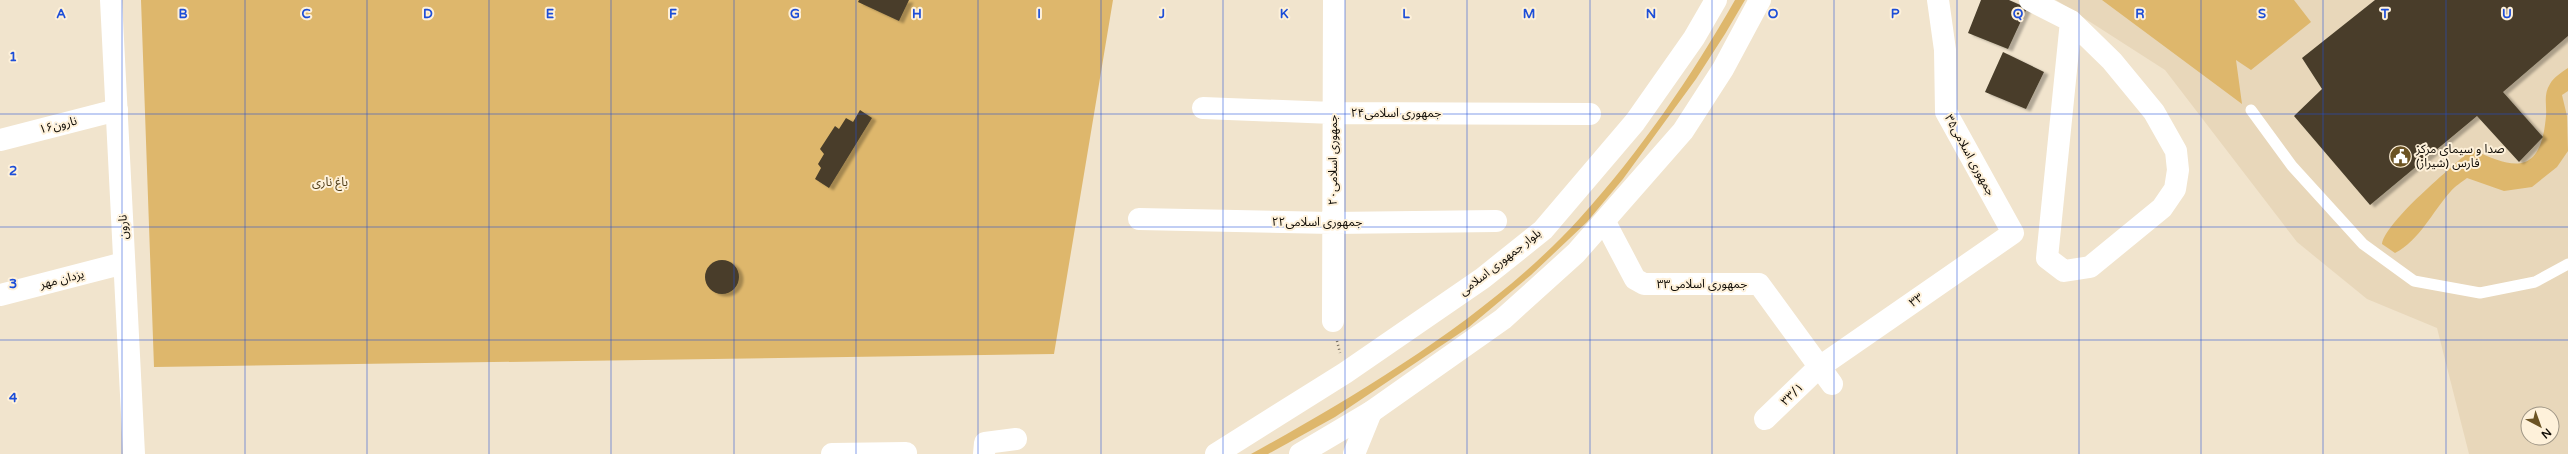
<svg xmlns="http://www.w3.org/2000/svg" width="2568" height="454" font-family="'Varela Round','Noto Sans Arabic',sans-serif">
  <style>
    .built { fill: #e8d7ba; fill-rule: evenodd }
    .green { fill: #deb76c }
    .building { fill: #483e2b; filter: url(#shadow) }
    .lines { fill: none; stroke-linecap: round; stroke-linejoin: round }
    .path { stroke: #776f61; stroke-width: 2.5; stroke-dasharray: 1 3; stroke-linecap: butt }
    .service { stroke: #fff; stroke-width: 11 }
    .minor { stroke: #fff; stroke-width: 22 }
    .tertiary { stroke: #fff; stroke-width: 22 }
    .primary { stroke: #fff; stroke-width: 22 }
    .grid { fill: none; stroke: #1d4ed8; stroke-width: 1; stroke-opacity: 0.55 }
    .labels { text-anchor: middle; stroke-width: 4; stroke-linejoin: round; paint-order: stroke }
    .street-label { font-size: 12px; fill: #0f0b05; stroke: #fef1da }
    .poi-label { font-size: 12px; fill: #0f0b05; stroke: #fef1da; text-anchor: start }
    .park-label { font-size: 12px; fill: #4f3c17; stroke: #fef1da }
    .grid-label { font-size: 13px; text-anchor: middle; font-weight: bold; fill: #1d4ed8; stroke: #fef1da; stroke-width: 4; stroke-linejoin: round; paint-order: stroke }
  </style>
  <defs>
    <filter id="shadow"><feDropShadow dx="4.5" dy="2.5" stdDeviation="1" flood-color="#0004"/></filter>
  </defs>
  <rect width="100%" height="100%" fill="#f1e4cd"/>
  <path class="built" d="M2056 0H2568V454H2469L2437 328 2367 299 2297 242 2165 70ZM2528 414H2552V438H2528Z"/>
  <path class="green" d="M141 0H1113L1054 354 154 367Z
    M1735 0H1745L1725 34 1696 79 1623 179 1587 222 1531 275 1469 327 1335 417 1268 454H1251C1363 392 1494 313 1580 218 1640 152 1691 77 1735 0Z
    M2102 0H2294L2311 22 2251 70 2236 60 2242 104Z
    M2568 68V91L2562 95 2567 116 2568 151 2557 167 2532 187 2504 191 2467 178C2462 182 2455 186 2451 191 2432 212 2420 240 2395 253L2382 244C2386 221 2452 167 2472 149 2516 171 2541 174 2546 116 2547 105 2543 95 2550 84 2553 78 2562 72 2568 68Z"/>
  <path class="building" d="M859 0H909L899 21 858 2Z
    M1981 0H2009L2027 8 2008 49 1968 33Z
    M2375 0H2568V36L2503 92 2543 137 2519 162 2477 116 2370 205 2294 116 2322 89 2302 58Z
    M2003 52 2044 72 2026 109 1985 92Z
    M860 110 872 118 829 188 815 179 821 168 818 164 824 154 820 149 835 126 839 129 846 118 853 122Z
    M705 277a17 17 0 1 1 34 0a17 17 0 1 1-34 0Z"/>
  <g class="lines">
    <path class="path" d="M1337 341 1340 353"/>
    <path class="service" d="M2251 110 2292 166 2363 244 2414 281 2480 293 2535 282 2568 264"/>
    <path class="minor" d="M2030 0 2071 21 2112 61 2154 112 2176 151 2178 170 2175 189 2162 208 2090 267 2064 271 2047 258 2071 21
      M1203 108 1333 113 1590 114
      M0 140 117 110
      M1139 219 1333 223 1496 221
      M1605 222 1635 279 1644 284H1759L1832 384
      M1333 321 1334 0
      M1765 419 1818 368 2013 233 1946 112 1945 50 1938 0
      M832 454 906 453
      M984 454 985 443 1016 439
      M1354 454 1371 412"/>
    <path class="tertiary" d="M111 0 134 454
      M0 295 124 263"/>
    <path class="primary" d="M1216 454 1345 373 1483 278 1543 230 1635 122 1694 38 1716 0
      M1300 454 1371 412 1503 319 1576 253 1683 131 1723 69 1760 0"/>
  </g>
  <path class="grid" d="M122 0V454M245 0V454M367 0V454M489 0V454M611 0V454M734 0V454M856 0V454M978 0V454M1101 0V454M1223 0V454M1345 0V454M1467 0V454M1590 0V454M1712 0V454M1834 0V454M1957 0V454M2079 0V454M2201 0V454M2323 0V454M2446 0V454M0 114H2568M0 227H2568M0 340H2568"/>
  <defs>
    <symbol id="civic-disc" viewBox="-11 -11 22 22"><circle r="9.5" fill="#6b5323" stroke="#fef1da"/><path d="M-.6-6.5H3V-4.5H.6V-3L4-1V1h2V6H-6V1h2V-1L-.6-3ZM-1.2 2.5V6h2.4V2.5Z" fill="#fff"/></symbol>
  </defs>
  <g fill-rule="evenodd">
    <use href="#civic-disc" x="2388" y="144" width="25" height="25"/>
  </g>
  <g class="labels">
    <g class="street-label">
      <text x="1396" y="117">جمهوری اسلامی۲۴</text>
      <text transform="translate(58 125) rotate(-14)" y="4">نارون۱۶</text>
      <text transform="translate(1970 155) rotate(61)" y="4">جمهوری اسلامی۳۵</text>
      <text transform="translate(1333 160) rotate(-90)" y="4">جمهوری اسلامی۲۰</text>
      <text x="1317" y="226">جمهوری اسلامی۲۲</text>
      <text transform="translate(123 227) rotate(-93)" y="4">نارون</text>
      <text transform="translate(1500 262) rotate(-38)" y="4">بلوار جمهوری اسلامی</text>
      <text transform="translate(62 279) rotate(-14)" y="4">یزدان مهر</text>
      <text x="1702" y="288">جمهوری اسلامی۳۳</text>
      <text transform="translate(1916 300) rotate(-35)" y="4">۳۳</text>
      <text transform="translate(1792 394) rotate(-44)" y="4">۳۳/۱</text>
    </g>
    <g class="poi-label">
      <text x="2416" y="153">صدا و سیمای مرکز<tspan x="2416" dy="14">فارس (شیراز)</tspan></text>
    </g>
    <g class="park-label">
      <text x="330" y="186">باغ ناری</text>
    </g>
  </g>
  <g class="grid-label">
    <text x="61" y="18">A</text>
    <text x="183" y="18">B</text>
    <text x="306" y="18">C</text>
    <text x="428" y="18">D</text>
    <text x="550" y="18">E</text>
    <text x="673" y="18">F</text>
    <text x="795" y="18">G</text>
    <text x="917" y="18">H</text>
    <text x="1039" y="18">I</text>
    <text x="1162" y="18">J</text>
    <text x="1284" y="18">K</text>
    <text x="1406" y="18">L</text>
    <text x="1529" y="18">M</text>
    <text x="1651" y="18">N</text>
    <text x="1773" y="18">O</text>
    <text x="1895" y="18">P</text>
    <text x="2018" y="18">Q</text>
    <text x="2140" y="18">R</text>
    <text x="2262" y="18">S</text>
    <text x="2385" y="18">T</text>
    <text x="2507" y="18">U</text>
    <text x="13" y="61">1</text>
    <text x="13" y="175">2</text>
    <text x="13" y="288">3</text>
    <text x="13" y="402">4</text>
  </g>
  <g transform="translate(2540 426) rotate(139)"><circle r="19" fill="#fef1da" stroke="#9e9585"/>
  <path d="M0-3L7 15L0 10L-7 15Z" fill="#6b5323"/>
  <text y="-6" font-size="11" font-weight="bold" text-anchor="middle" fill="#0f0b05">N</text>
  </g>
</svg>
